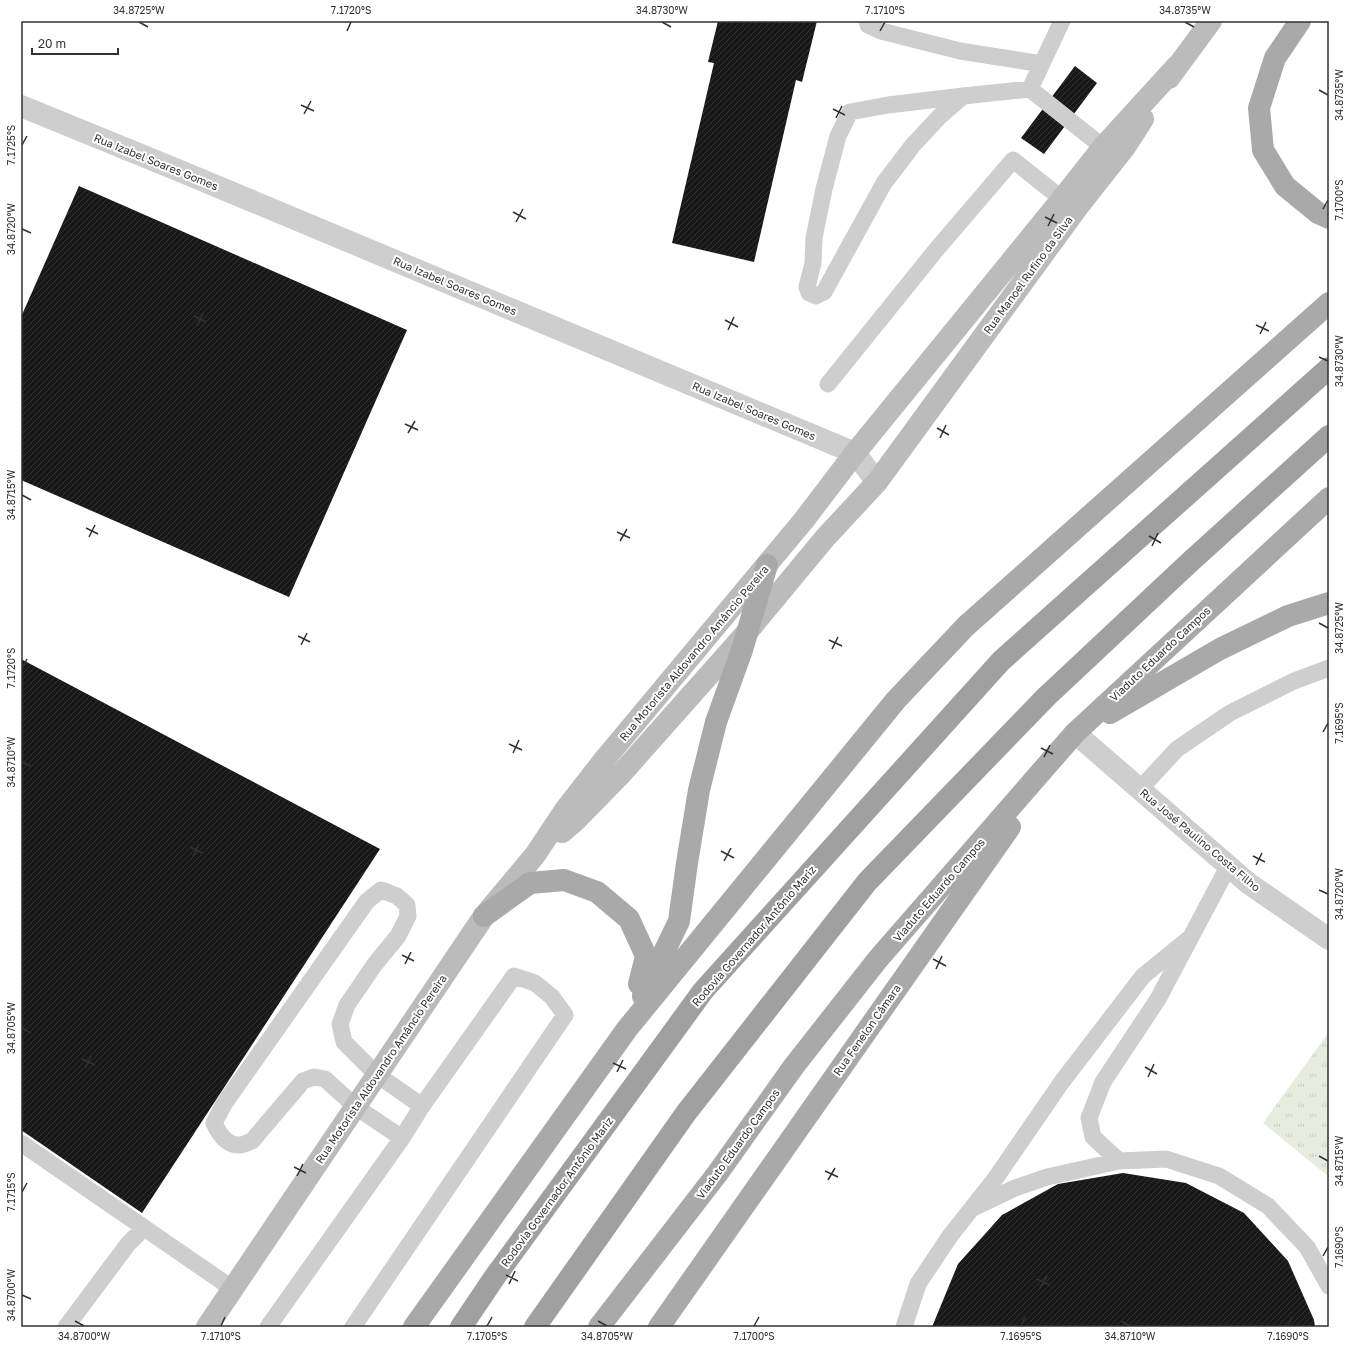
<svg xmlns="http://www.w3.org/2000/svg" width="1350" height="1348" font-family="'Golos Text',sans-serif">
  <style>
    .park { fill: url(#park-tufts) }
    .building { fill: url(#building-hatch) }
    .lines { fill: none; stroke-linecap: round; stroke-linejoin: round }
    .service { stroke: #cecece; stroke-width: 17 }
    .minor { stroke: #cecece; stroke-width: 22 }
    .secondary { stroke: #bbb; stroke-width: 22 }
    .primary { stroke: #a9a9a9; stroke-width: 22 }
    .trunk { stroke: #a0a0a0; stroke-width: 22 }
    .ticks { fill: none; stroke: #313131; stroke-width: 1.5 }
    .labels { text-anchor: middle; stroke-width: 4; stroke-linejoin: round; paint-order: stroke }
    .street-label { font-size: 11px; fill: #313131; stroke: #fff }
    .neatline { fill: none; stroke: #313131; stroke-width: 1.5 }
    .ticks-label { font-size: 10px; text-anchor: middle; fill: #313131 }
  </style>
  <defs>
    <pattern id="park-tufts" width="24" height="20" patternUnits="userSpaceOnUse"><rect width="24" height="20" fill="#e6eddf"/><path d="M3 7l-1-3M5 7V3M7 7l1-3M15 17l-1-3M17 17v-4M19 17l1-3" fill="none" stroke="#c6ccc0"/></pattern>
    <pattern id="building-hatch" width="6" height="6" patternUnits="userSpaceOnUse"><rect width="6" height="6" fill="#181818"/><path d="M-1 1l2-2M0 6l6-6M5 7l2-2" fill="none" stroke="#313131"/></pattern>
  </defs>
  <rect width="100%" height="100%" fill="#fff"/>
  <path class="park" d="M1329 1032V1177L1263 1123Z"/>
  <path class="building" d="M718 21H817L802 82 796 80 754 262 672 243 714 63 708 62Z
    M1075 66 1097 83 1044 154 1021 138Z
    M79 186 407 330 289 597 21 480V317Z
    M21 659 380 849 142 1213 21 1130Z
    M1123 1173 1186 1183 1244 1213 1288 1261 1314 1320 1315 1327H932L958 1264 1002 1215 1058 1184Z"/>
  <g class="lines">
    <path class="service" d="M867 21 868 25 881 31 960 51 1042 64
      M1062 21 1030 89 1103 147
      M963 96 888 105 850 112 838 136 824 189 814 238 813 263 807 287 809 293 816 296 824 292 884 183 913 145 940 116 963 96 1030 89
      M828 384 936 250 1013 160 1062 199
      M1140 789 1177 749 1230 713 1294 681 1329 668
      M402 1138 356 1107 325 1079 314 1077 303 1081 252 1141C249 1142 244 1145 240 1145 227 1146 219 1134 214 1123L224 1104 367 901 381 890 397 896 407 905 408 916 398 936 375 964 347 1005 340 1024 344 1042 376 1074 422 1106
      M21 1143 233 1289
      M1119 1161 1093 1137 1089 1118 1103 1082 1158 999 1228 867
      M975 1207 1015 1188 1047 1177 1119 1161 1166 1159 1219 1176 1268 1206 1307 1247 1329 1286
      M66 1327 128 1244 144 1228
      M268 1327 402 1138 422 1106 514 976 535 983 552 997 565 1015 353 1327
      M904 1327 918 1284 950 1236 995 1179 1061 1083 1143 976 1191 937"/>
    <path class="minor" d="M21 106 180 171 855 453 877 482
      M1075 733 1248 883 1329 939"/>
    <path class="secondary" d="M1169 78 1211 21
      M562 832 575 821 621 774 748 631 825 538 877 482 1077 208 1125 147 1143 119
      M207 1327 484 916 535 855 565 810 604 760 804 520 855 453 1062 199 1103 147 1177 66"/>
    <path class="primary" d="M1300 21 1275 58 1259 108 1263 150 1285 186 1318 213 1329 218
      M1110 713 1220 649 1288 616 1329 603
      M484 916 530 883 564 880 597 892 629 919 646 956 639 984
      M643 996 679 921 687 863 699 790 716 722 742 650 767 565
      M414 1327 627 1029 896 700 966 626 1329 303
      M599 1327 717 1174 794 1066 878 959 1075 733 1329 498
      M659 1327 1010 827"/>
    <path class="trunk" d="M461 1327 494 1278 703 991 1001 661 1329 368
      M535 1327 686 1113 867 882 1046 697 1190 562 1329 436"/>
  </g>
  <path class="ticks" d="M139 22 148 27M662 22 671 27M1185 22 1194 27M347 31 351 22M880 31 885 22M1319 90 1328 95M301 105 314 111M833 109 845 115M304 114 311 101M836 118 842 106M22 145 27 136M1323 209 1328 200M513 212 526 219M1045 217 1057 223M516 222 523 209M1048 226 1054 214M22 229 31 233M194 316 206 322M725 320 738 327M1256 325 1269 331M197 326 203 313M728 330 734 317M1260 334 1266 322M1319 357 1328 361M405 424 418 430M937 428 949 435M408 433 415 421M940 438 946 425M22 495 31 500M86 528 98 534M617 532 630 538M1149 536 1161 543M89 537 95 525M620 541 627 529M1152 546 1158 533M1319 623 1328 628M298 636 310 642M829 640 842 646M301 645 307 633M832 649 838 637M22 668 27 659M1323 732 1328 723M509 744 522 750M1041 748 1053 754M513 753 519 740M1044 757 1050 745M22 762 31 766M190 847 202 853M721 851 734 858M1253 856 1265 862M193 857 199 844M724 861 731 848M1256 865 1262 853M1319 890 1328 894M402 955 414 961M933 959 946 966M405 964 411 952M936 969 942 956M22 1028 31 1033M82 1059 95 1065M613 1063 626 1069M1145 1067 1157 1074M85 1068 91 1056M617 1072 623 1060M1148 1077 1154 1064M1319 1156 1328 1161M294 1167 306 1173M825 1171 838 1177M297 1176 303 1164M828 1180 835 1168M22 1192 27 1183M1323 1256 1328 1247M506 1275 518 1281M1037 1279 1050 1285M509 1284 515 1271M1040 1288 1047 1276M22 1295 31 1299M75 1321 84 1326M598 1321 607 1326M1121 1321 1130 1326M221 1326 225 1317M487 1326 492 1317M754 1326 759 1317M1021 1326 1025 1317M1288 1326 1292 1317"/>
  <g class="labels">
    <g class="street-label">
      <text transform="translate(156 162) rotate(22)" y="4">Rua Izabel Soares Gomes</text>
      <text transform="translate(1028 275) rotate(-54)" y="4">Rua Manoel Rufino da Silva</text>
      <text transform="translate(455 286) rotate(23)" y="4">Rua Izabel Soares Gomes</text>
      <text transform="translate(754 411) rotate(23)" y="4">Rua Izabel Soares Gomes</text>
      <text transform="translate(694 653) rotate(-50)" y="4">Rua Motorista Aldovandro Amâncio Pereira</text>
      <text transform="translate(1160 654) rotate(-43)" y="4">Viaduto Eduardo Campos</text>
      <text transform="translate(1200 840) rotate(40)" y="4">Rua José Paulino Costa Filho</text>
      <text transform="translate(939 890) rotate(-49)" y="4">Viaduto Eduardo Campos</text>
      <text transform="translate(754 936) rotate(-49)" y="4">Rodovia Governador Antônio Mariz</text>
      <text transform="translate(867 1030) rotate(-55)" y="4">Rua Fenelon Câmara</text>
      <text transform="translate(381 1069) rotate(-56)" y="4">Rua Motorista Aldovandro Amâncio Pereira</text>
      <text transform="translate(738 1144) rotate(-54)" y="4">Viaduto Eduardo Campos</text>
      <text transform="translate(557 1192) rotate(-54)" y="4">Rodovia Governador Antônio Mariz</text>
    </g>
  </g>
  <rect width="1350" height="1348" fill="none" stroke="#ffffff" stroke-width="44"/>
  <path d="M32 48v6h86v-6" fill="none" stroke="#313131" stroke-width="2"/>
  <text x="38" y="48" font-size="12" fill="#313131" stroke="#ffffff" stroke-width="3" paint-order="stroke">20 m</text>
  <rect x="22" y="22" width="1306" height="1304" class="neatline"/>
  <g class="ticks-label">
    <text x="139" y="14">34.8725°W</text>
    <text x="351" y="14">7.1720°S</text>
    <text x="662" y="14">34.8730°W</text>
    <text x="885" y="14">7.1710°S</text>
    <text x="1185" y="14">34.8735°W</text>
    <text transform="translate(1339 95) rotate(-90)" y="4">34.8735°W</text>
    <text transform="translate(11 145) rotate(-90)" y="4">7.1725°S</text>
    <text transform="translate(1339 200) rotate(-90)" y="4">7.1700°S</text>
    <text transform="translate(11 229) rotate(-90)" y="4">34.8720°W</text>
    <text transform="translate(1339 361) rotate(-90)" y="4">34.8730°W</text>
    <text transform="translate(11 495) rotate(-90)" y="4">34.8715°W</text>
    <text transform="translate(1339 628) rotate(-90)" y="4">34.8725°W</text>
    <text transform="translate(11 668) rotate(-90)" y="4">7.1720°S</text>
    <text transform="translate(1339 723) rotate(-90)" y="4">7.1695°S</text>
    <text transform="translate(11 762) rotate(-90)" y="4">34.8710°W</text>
    <text transform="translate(1339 894) rotate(-90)" y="4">34.8720°W</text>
    <text transform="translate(11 1028) rotate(-90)" y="4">34.8705°W</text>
    <text transform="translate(1339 1161) rotate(-90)" y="4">34.8715°W</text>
    <text transform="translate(11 1192) rotate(-90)" y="4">7.1715°S</text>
    <text transform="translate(1339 1247) rotate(-90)" y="4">7.1690°S</text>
    <text transform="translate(11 1295) rotate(-90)" y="4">34.8700°W</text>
    <text x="84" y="1340">34.8700°W</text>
    <text x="221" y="1340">7.1710°S</text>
    <text x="487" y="1340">7.1705°S</text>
    <text x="607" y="1340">34.8705°W</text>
    <text x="754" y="1340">7.1700°S</text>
    <text x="1021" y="1340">7.1695°S</text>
    <text x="1130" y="1340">34.8710°W</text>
    <text x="1288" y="1340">7.1690°S</text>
  </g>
</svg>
